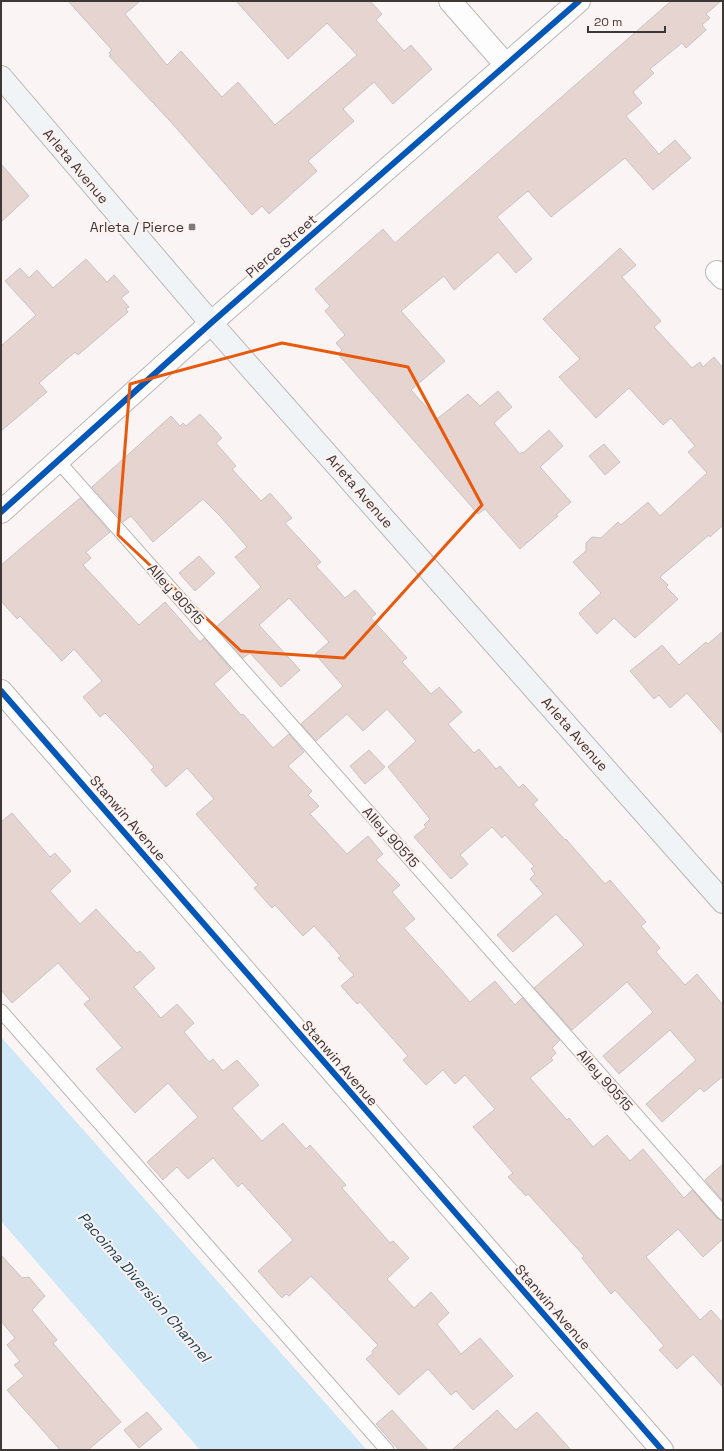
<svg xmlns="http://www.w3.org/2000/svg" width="724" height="1451" font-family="'Space Grotesk',sans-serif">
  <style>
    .water { fill: #cee8f7 }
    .building { fill: #e6d4d1; stroke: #c9c4c3 }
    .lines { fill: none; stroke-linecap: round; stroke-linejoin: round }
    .service-casing { stroke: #bbb6b6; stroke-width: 15 }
    .minor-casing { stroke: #bbb6b6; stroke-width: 24 }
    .secondary-casing { stroke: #bbb6b6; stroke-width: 24 }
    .service { stroke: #fefdfd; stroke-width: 13 }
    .minor { stroke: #fefdfd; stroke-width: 22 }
    .secondary { stroke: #f1f4f6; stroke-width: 22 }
    .cycleway-casing { stroke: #fef2f0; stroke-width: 8 }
    .cycleway { stroke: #0057b8; stroke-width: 6 }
    .marked { fill: none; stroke: #e8590c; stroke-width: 3; stroke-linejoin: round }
    .poi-dot { fill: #7f7978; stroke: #fef2f0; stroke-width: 1.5 }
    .labels { text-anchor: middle; stroke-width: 4; stroke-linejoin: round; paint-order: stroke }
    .street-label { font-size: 14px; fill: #3d3736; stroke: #fef2f0 }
    .poi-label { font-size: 14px; fill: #3d3736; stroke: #fef2f0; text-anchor: end }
    .water-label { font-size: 15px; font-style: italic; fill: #15455b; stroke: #fef2f0 }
  </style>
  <rect width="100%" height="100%" fill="#faf4f4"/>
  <path class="water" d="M1 1037 367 1450H200L1 1221Z"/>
  <path class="building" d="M68 1H140L125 14 167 65 181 51 222 97 238 82 275 125 357 55 327 23 288 59 236 1H370L382 14 376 20 404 51 411 45 432 69 393 104 374 82 343 109 354 121 308 161 317 171 269 214 262 206 252 215 171 122 109 56 111 55 109 53 112 50Z
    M671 1H721L706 14 710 18 702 25 706 30 686 48 682 43 650 69 654 73 633 92 642 103 626 116 659 154 675 140 691 158 653 190 625 158 551 217 528 191 497 217 532 259 516 273 498 252 454 290 444 276 401 311 445 361 411 390 437 419 468 394 480 406 498 391 512 407 494 423 520 454 522 452 523 453 549 430 563 446 540 467 571 502 556 515 558 516 520 549 485 509 478 514 338 354 342 350 336 343 345 335 325 311 330 306 315 289 383 229 395 243Z
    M1 164 29 196 1 222Z
    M620 248 636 265 622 277 661 321 654 327 692 368 700 362 703 367 714 357 723 368V525L710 537 709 535 660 577 668 585 666 587 678 599 635 638 614 618 597 634 581 616 579 613 601 593 573 562 586 551V543L592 537 601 538 618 522 621 525 648 502 660 516 707 473 688 452 695 446 671 418 663 425 661 423 629 388 596 418 559 377 580 359 543 319Z
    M86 259 107 282 114 275 129 292 121 298 129 307 126 309 128 312 78 355 75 352 39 383 47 392 1 431V346L36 315 5 281 20 268 29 278 37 270 53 288Z
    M200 414 222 438 216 443 236 466 232 469 261 501 270 493 292 518 285 523 321 562 316 566 345 598 355 590 376 614 371 618 407 658 402 662 431 694 439 687 462 712 448 724 474 753 479 749 496 769 500 766 519 788 523 784 538 800 533 804 565 840 566 839 605 884 610 880 646 922 641 926 660 948 656 952 685 985 697 974 723 1005V1076L704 1092 700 1088 662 1122 646 1104 696 1060 670 1030 619 1074 603 1056 653 1012 627 982 572 1030 534 988 584 945 556 914 513 952 497 935 543 894 530 879 535 874 531 869 534 866 505 835 502 838 492 827 460 855 468 864 451 879 414 837 426 827 424 825 430 819 388 767 416 741 387 709 363 731 347 714 316 741 301 724 343 686 315 654 329 642 289 598 259 625 300 670 281 687 250 653 243 658 216 627 261 587 235 557 247 547 220 516 203 499 153 542 131 516 123 522 92 487 171 416 180 426 183 423 186 426Z
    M604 444 620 462 605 475 589 456Z
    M80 498 110 532 86 552 91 558 83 565 139 625 165 602 200 642 204 638 231 669 214 684 241 715 243 714 273 748 289 734 304 752 288 766 312 791 308 795 319 806 310 814 347 854 368 836 383 854 376 860 400 885 392 892 415 919 404 928 470 1002 495 981 515 1005 522 998 560 1040 552 1048 556 1053 551 1058 553 1060 530 1078 567 1120 569 1118 593 1147 607 1135 630 1161 643 1149 684 1198 692 1190 717 1218 723 1221V1239L703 1257 678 1229 646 1257 700 1320 711 1310 723 1323V1387L693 1354 677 1369 659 1350 664 1346 647 1326 615 1290 611 1294 582 1258 584 1256 528 1194 526 1196 508 1177 513 1173 473 1127 495 1109 465 1075 455 1084 443 1070 426 1085 403 1060 408 1056 360 1002 357 1004 341 986 354 975 338 958 341 956 314 926 303 936 275 905 272 908 254 888 258 885 196 814 214 799 187 768 166 787 151 770 154 767 124 733 105 713 100 717 83 697 102 681 74 649 62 661 20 616 17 619 1 601V565Z
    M199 556 215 573 195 591 179 573Z
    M723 631V734L687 693 670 708 659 695 654 699 630 671 662 645 679 665 706 642 708 644Z
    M369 750 385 767 365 784 350 766Z
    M12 813 50 857 55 853 71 871 50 891 80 924 96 909 137 953 140 951 155 968 134 987 161 1018 177 1004 194 1023 184 1032 209 1062 213 1059 223 1071 237 1060 259 1085 232 1108 262 1141 283 1123 306 1149 310 1145 346 1185 342 1188 390 1243 393 1241 409 1258 387 1279 414 1308 431 1292 449 1313 437 1324 461 1354 480 1338 513 1376 473 1410 456 1391 451 1395 428 1369 399 1395 366 1359 373 1353 372 1351 378 1345 311 1276 289 1296 286 1294 282 1298 258 1271 293 1240 242 1183 238 1187 213 1158 188 1179 177 1167 163 1180 147 1162 198 1117 168 1083 135 1113 96 1069 122 1048 84 1004 90 999 58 963 12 1003 1 990V822Z
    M723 1164V1201L705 1180Z
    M1 1255 22 1278 29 1277 45 1296 32 1310 57 1340 53 1343 121 1422 88 1450H60L7 1390 24 1376 14 1365 20 1361 7 1345 15 1338 1 1321Z
    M392 1410 428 1450H399L376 1424Z
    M497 1410 516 1430 537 1412 571 1450H452Z
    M147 1412 162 1429 139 1448 124 1430Z"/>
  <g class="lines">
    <defs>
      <path id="service" d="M58 461 723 1213
        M1 1011 387 1450"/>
      <path id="minor" d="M450 1 506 65
        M717 272 723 278
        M1 512 211 323 579 1
        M1 691 662 1450"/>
      <path id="secondary" d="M1 77 211 323 723 902"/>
    </defs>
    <use href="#service" class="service-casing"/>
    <use href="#minor" class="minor-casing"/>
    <use href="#secondary" class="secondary-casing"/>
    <use href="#service" class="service"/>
    <use href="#minor" class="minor"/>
    <use href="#secondary" class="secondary"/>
    <defs>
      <path id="cycleway" d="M1 512 211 323 579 1
        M1 691 662 1450"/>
    </defs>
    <use href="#cycleway" class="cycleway-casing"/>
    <use href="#cycleway" class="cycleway"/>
  </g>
  <path class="marked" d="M282 343 408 367 482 505 344 658 241 651 118 535 130 384Z"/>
  <rect class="poi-dot" x="188" y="223" width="8" height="8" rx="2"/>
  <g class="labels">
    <g class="street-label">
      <text transform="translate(76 166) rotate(50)" y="5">Arleta Avenue</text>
      <text transform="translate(281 246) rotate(-41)" y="5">Pierce Street</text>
      <text transform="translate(360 491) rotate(49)" y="5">Arleta Avenue</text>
      <text transform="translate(176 594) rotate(48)" y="5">Alley 90515</text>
      <text transform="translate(575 734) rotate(49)" y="5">Arleta Avenue</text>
      <text transform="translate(128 818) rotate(49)" y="5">Stanwin Avenue</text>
      <text transform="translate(391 837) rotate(48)" y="5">Alley 90515</text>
      <text transform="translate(340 1063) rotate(49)" y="5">Stanwin Avenue</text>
      <text transform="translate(605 1080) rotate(49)" y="5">Alley 90515</text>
      <text transform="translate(553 1307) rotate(49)" y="5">Stanwin Avenue</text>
    </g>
    <g class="poi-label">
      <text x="184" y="232">Arleta / Pierce</text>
    </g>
    <g class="water-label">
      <text transform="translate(144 1287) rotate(49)" y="5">Pacoima Diversion Channel</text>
    </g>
  </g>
  <rect width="724" height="1451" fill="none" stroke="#3d3736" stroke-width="4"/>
  <path d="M588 26v6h77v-6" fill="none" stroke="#3d3736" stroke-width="2"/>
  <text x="594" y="26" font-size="12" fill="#3d3736" stroke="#fef2f0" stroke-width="3" paint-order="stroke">20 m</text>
</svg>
